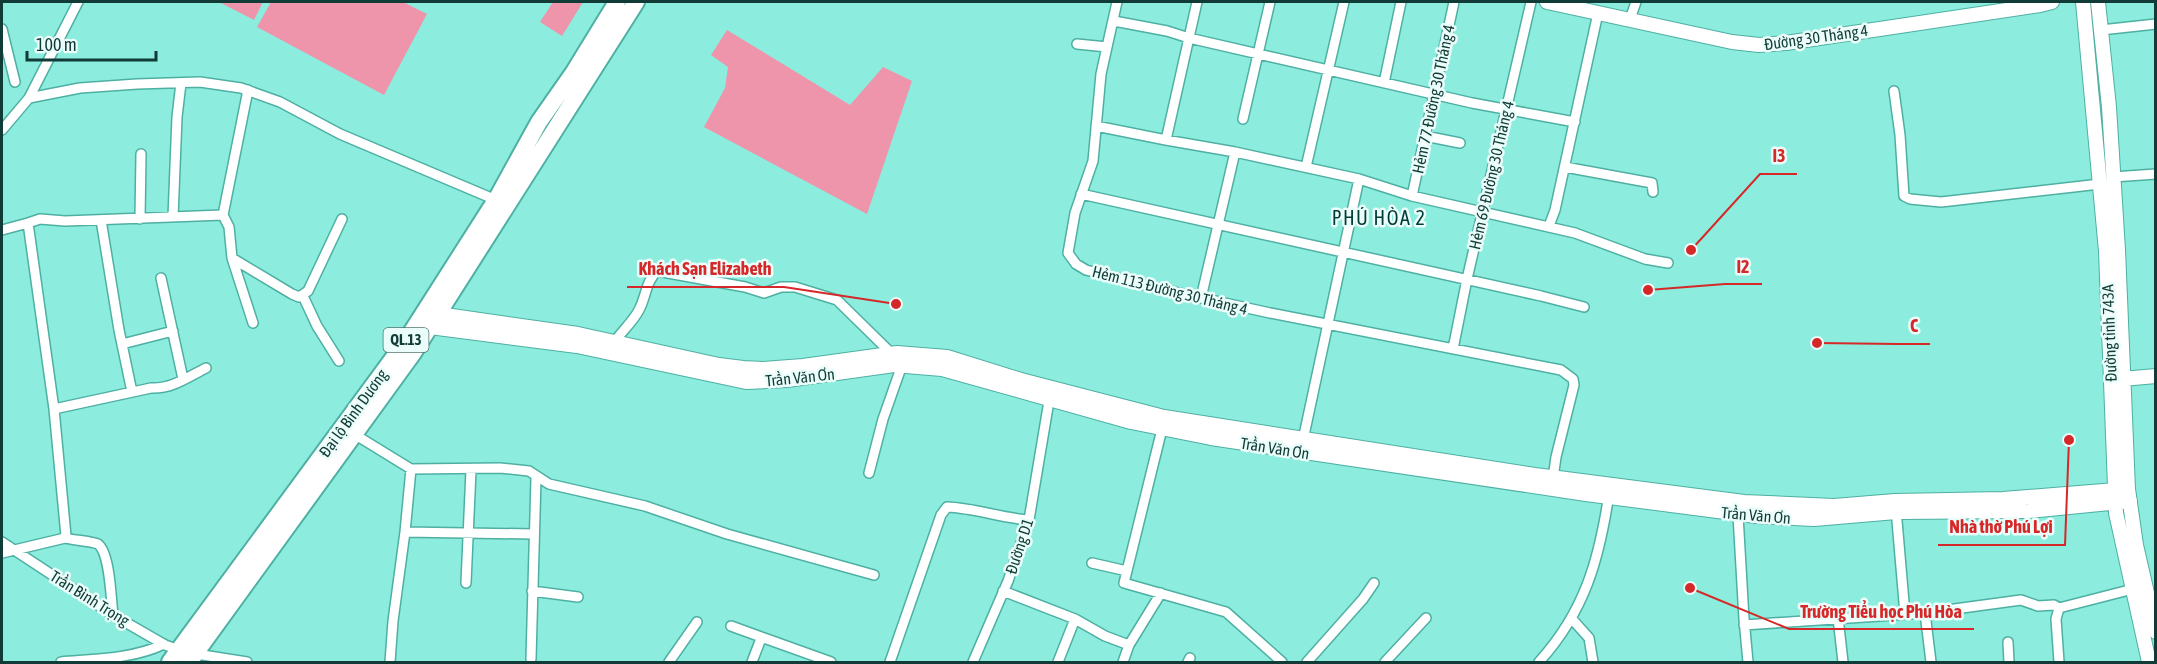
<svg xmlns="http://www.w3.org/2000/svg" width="2157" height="664" font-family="'Asap Condensed',sans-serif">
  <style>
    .green { fill: #ee95ac }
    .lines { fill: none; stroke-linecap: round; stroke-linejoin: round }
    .street-casing { stroke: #4eb0a3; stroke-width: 12 }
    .secondary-casing { stroke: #4eb0a3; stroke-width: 16 }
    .highway-casing { stroke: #4eb0a3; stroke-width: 20 }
    .street { stroke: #fff; stroke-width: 9 }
    .secondary { stroke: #fff; stroke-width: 14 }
    .highway { stroke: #fff; stroke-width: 16 }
    .labels { text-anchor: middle; stroke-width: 5; stroke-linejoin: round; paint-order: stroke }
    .shield { fill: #ebfdfa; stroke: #527571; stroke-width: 1.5 }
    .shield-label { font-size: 15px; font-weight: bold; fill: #113b36 }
    .street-label { font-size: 16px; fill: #113b36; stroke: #ebfdfa }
    .quarter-label { font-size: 20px; letter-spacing: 1.5px; fill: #003b35; stroke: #ebfdfa }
    .leader { fill: none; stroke: #d62828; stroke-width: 2 }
    .callout-dot { fill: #d62828; stroke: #ebfdfa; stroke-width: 2 }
    .callout-label { font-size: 18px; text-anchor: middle; font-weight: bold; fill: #d62828; stroke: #ebfdfa; stroke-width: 5; stroke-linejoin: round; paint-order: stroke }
  </style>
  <rect width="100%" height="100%" fill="#8cecde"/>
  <path class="green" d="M219 2H263L254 20Z
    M271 2H403L427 14 384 95 257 27Z
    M553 2H583L562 36 540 22Z
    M727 30 850 105 883 67 912 81 867 214 704 127 725 88 728 67 711 55Z"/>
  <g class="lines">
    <defs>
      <path id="street" d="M1117 2 1101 74 1093 161 1075 213 1068 253 1076 264 1086 270 1152 287 1270 313 1561 370 1573 379 1574 385 1556 457 1553 478
        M1630 19 1636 2
        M1114 21 1167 31 1189 38 1472 103 1575 122
        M2 29 15 82
        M2101 30 2156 24
        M1077 44 1107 47
        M1384 83 1401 2
        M248 90 223 215 229 227 232 258 253 323
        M1894 91 1900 135 1904 196 1910 199 1941 202 2100 184
        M29 98 80 88 137 84 200 82 241 88 280 102 340 134 496 200
        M1243 119 1270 2
        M1096 126 1166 140 1235 152 1359 179 1412 196 1575 233 1645 259 1668 263
        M2 130 29 98 78 2
        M1425 136 1460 143
        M1166 140 1197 2
        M1306 167 1344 2
        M1565 167 1652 183 1653 192
        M2113 177 2156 174
        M1081 194 1541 296 1584 307
        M1412 196 1454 2
        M173 217 177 117 181 83
        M140 219 141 154
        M101 220 119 330 132 392
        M1549 226 1555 210 1598 13
        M2 230 28 223
        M232 258 292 294 299 297 308 291 342 219
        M161 278 183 379
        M303 296 317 326 339 361
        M1201 298 1235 152
        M122 344 173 331
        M613 344C621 332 632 323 639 310 646 297 646 281 657 271L745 287 764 293 781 287H795L837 300 891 353
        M1453 349 1467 279 1531 2
        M54 409 151 388C172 389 188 377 206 368
        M1162 429 1124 583 1226 612 1282 662
        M354 434 411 469 405 532 393 621 390 662
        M1303 440 1359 179
        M411 469 500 468 529 471 549 484 645 506 727 534 874 575
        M869 473 883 419 902 365
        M1896 509 1905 614
        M1738 515 1744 619 1748 662
        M405 532 534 534
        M65 538C72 540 92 541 98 544 110 553 111 599 113 615
        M2 542 113 615 165 645 179 650
        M2 553 65 538 66 536 54 409 28 223 40 219 65 221 223 215
        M1092 563 1127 571
        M466 583 471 470
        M532 591 578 597
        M1003 591 1075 619 1105 636 1129 645 1161 593
        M1925 613 1931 662
        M1838 618 1843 662
        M1572 619 1589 638 1593 662
        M1744 625 1925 613 2021 600 2038 606 2054 605 2059 608
        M731 626 764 638
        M2008 642 2009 662
        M196 654 247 662
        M531 659 536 478
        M61 662C95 659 133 659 164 644
        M669 662 697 622
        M752 662 760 641 764 638 831 662
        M890 662 941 515 947 507C975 508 1001 518 1029 520
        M973 662 1008 581 1029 520 1050 395
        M1058 662 1075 619
        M1123 662 1129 645
        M1188 662 1190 658
        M1307 662 1363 599 1374 583
        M1385 662 1426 618
        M1539 662C1585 611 1599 560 1609 494
        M2059 662 2056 619 2059 608 2133 589"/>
      <path id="secondary" d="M1547 2 1732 42 1759 45 1786 43 2040 5 2052 2
        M2083 2 2106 251 2116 513 2149 662
        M2098 2 2109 107 2118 250 2128 489 2136 545 2156 632
        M438 314 578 334 719 365 743 368 763 369 803 366 897 353 947 357 1021 380 1164 417 1535 475 1744 502 1834 506 1895 501 2003 499 2128 489
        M430 327 577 346 746 382 787 380 894 365 942 369 1131 422 1211 438 1586 494 1756 516 1814 519 1896 512 2029 511 2130 501
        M2122 379 2156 376"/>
      <path id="highway" d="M170 662 406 341 496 200 539 122 574 72 617 2
        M189 662 413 353 636 2"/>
    </defs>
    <use href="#street" class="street-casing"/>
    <use href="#secondary" class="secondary-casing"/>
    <use href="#highway" class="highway-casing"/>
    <use href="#street" class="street"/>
    <use href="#secondary" class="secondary"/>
    <use href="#highway" class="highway"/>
  </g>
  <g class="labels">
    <rect class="shield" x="383.5" y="328" width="45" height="24" rx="4.5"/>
    <g class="shield-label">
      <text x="406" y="345">QL.13</text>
    </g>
    <g class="street-label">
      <text transform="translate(1816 37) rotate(-8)" y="6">Đường 30 Tháng 4</text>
      <text transform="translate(1433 99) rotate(-78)" y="6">Hẻm 77 Đường 30 Tháng 4</text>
      <text transform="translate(1491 175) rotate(-77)" y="6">Hẻm 69 Đường 30 Tháng 4</text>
      <text transform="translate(1170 290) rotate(14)" y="6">Hẻm 113 Đường 30 Tháng 4</text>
      <text transform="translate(2109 333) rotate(-92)" y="6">Đường tỉnh 743A</text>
      <text transform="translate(800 377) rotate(-6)" y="6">Trần Văn Ơn</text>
      <text transform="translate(353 413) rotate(-54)" y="6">Đại lộ Bình Dương</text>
      <text transform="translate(1275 448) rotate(9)" y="6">Trần Văn Ơn</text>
      <text transform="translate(1756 515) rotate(5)" y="6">Trần Văn Ơn</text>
      <text transform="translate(1019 546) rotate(-72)" y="6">Đường D1</text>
      <text transform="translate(90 598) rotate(32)" y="6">Trần Bình Trọng</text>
    </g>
    <g class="quarter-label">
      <text x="1379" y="225">PHÚ HÒA 2</text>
    </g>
  </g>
  <path class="leader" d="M1691 250L1760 174H1797M1648 290L1725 284H1762M896 304L784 287H627M1817 343L1898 344H1930M2069 440L2065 545H1938M1690 588L1789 629H1974"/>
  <g class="callout-dot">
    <circle cx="1691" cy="250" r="6"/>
    <circle cx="1648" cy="290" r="6"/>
    <circle cx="896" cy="304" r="6"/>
    <circle cx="1817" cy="343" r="6"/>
    <circle cx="2069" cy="440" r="6"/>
    <circle cx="1690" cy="588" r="6"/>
  </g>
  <g class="callout-label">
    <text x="1779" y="162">I3</text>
    <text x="1743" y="273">I2</text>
    <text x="705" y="275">Khách Sạn Elizabeth</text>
    <text x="1914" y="332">C</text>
    <text x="2001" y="533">Nhà thờ Phú Lợi</text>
    <text x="1881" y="618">Trường Tiểu học Phú Hòa</text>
  </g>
  <rect width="2157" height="664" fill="none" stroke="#113b36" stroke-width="6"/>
  <path d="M27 51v9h129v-9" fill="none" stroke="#113b36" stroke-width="3"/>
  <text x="36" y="51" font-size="18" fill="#113b36" stroke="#ebfdfa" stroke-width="4.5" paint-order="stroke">100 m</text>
</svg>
